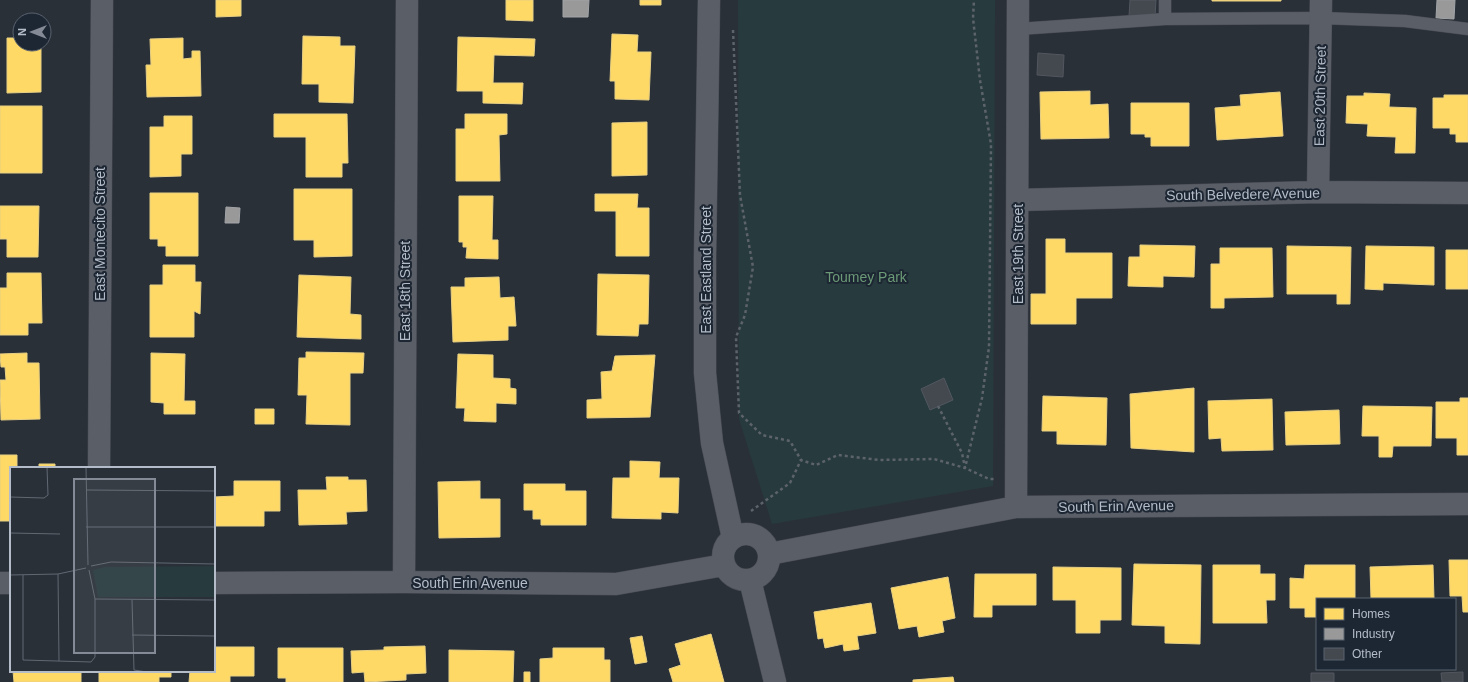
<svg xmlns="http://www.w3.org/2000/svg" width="1468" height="682" font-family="Arial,sans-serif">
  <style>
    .green { fill: #273a3e }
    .homes { fill: #ffd966; stroke: #e8d084 }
    .industry { fill: #999; stroke: #a1a4a7 }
    .building { fill: #444950; stroke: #52575f }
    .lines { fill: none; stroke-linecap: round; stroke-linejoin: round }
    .service-casing { stroke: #484c53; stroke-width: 13 }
    .minor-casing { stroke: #484c53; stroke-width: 23 }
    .path { stroke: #5d636a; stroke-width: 2.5; stroke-dasharray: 3 3; stroke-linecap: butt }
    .service { stroke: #5a5e66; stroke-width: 12 }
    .minor { stroke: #5a5e66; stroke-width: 22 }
    .labels { text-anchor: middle; stroke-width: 4; stroke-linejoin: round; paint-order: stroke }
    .street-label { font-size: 14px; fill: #b4bcc9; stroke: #1d2633 }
    .park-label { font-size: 14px; fill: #6b9a76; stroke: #1d2633 }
    .inset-road { fill: none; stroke: #616872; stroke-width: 1 }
    .view { fill: #848b96; fill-opacity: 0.15; stroke: #848b96; stroke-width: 2 }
    .inset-edge { fill: none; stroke: #b4bcc9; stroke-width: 2 }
  </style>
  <rect width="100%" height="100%" fill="#2a3038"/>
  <path class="green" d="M738 0H995L993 486 772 524 739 419Z"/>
  <path class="homes" d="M216 0H241V16L216 17Z
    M506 0H533V21L506 20Z
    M640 0H661V5H640Z
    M1212 0H1281V1H1212Z
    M612 34 638 35 637 52H651L649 100 615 99V81H610Z
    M303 36 340 37V46H355L353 103 319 102V84H302Z
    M458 37 535 39 534 56 494 55 493 83H523L522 104 483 103V91H457Z
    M7 38H20V44H41V92L7 93Z
    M183 38V59L192 58V51H200L201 96 147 97 146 65H151L150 39Z
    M1090 91V105L1108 104 1109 138 1041 139 1040 92Z
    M1280 92 1283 136 1217 140 1215 108 1241 106 1240 95Z
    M1364 93 1390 94 1389 107 1416 108 1415 153H1395L1396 137 1367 136 1368 124 1346 123 1347 96H1364Z
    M1444 95H1468V142H1456V134H1450V128H1433V98H1444Z
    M1131 103H1189V146H1151V137H1145V134H1131Z
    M0 106H42V173H0Z
    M274 114H347L348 163H342V177H306V137H274Z
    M465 114H507V134L499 135 500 181H456V129H465Z
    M164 116H192V154H181V176L150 177V127H164Z
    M647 122V175L612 176V123Z
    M294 189H352V256L314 257V240H294Z
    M150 193H198V256H166V246H158V239H150Z
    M595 194H638L637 208H649V256H616V211H595Z
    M459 196H493L492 240H498V259L466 258 467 247H463V242H459Z
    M0 206H39L38 257H7V239H0Z
    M1046 239H1065V253H1112V298H1076V324H1031V294H1046Z
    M1140 245 1195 246 1194 277 1163 276V287L1128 286 1129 257H1140Z
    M1287 246 1351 247 1350 304H1337V294H1287Z
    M1366 246 1434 247V285L1383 283V290L1365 289Z
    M1220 248H1272L1273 297 1224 298V308H1211V264H1220Z
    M1446 250H1468V289H1446Z
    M163 265H195V282H201L200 314 194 311V337H150V285H163Z
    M7 273H41L42 323H28V335H0V288H7Z
    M598 274 649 275 648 324H639L638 336 597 335Z
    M299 275 351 277 350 314 361 315V339L297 337Z
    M499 277 500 298 514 297 516 326H508V340L453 342 451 287H465V278Z
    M306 352 364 353 363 373H350V425L306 424 307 395H298L299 358H306Z
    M27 353V363H39L40 419 1 420 0 380H6L5 367H1L0 354Z
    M151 353 185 354 184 401H195V414H164V403L151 402Z
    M458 354 493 355V378L510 379V388L516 389V404L496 403V422L464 421 465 408H456Z
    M655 355 650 417 587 418V400L602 399 601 372 612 371 615 356Z
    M1194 388V452L1131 448 1130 394Z
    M1043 396 1107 398 1106 445 1057 444V431H1042Z
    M1460 398H1468V455H1457V438H1436V402H1460Z
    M1272 399 1273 450 1222 451 1221 438 1209 439 1208 401Z
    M1363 406 1432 407 1431 446H1393L1392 457H1379V436H1362Z
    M255 409H274V424H255Z
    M1339 410 1340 444 1286 445 1285 412Z
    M0 455H17V468H11V521H0Z
    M630 461 660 462 659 478H679L678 513 661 512V519L612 518 613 478H630Z
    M39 464H55V468H39Z
    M326 477H348V480H366L367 511 346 512 347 524 299 525 298 490H327Z
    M234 481H280V511H264V526H214V497L234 496Z
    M480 481V499H500V537L439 538 438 482Z
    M524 484H565V491H586V525H541V519H533V510H524Z
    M1449 560H1468V612H1463L1462 596H1450Z
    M1134 564 1201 565 1200 644 1165 643V626L1132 625Z
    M1213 565H1260V574H1275V600H1266L1267 623H1213Z
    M1305 565H1355V599H1317V617H1305V608H1290V578L1304 579Z
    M1433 565 1434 599H1371L1370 567Z
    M1053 567 1121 568V620H1100V633H1076V600H1053Z
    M975 574H1036V605H992V617H974Z
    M948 577 955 618 942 621 944 632 919 637 917 626 899 629 891 588Z
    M871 603 876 633 857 636 859 649 844 651 843 644 825 648 823 638 818 639 814 612Z
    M711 634 724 682H673L669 669 681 665 675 644Z
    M642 636 647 662 635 664 630 638Z
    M425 646 426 673 406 674V680L365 682 364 672 352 673 351 651 384 650V647Z
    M214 647H254V676H230V682H189L190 671H214Z
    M278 648H343V682H286V678H278Z
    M553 648H604V660H610V682H540V659L553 658Z
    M449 650 514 651 513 682H449Z
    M13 671H81V682H14Z
    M99 671H171V677H159V682H99Z
    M524 672H530V682H524Z
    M953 677 954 682H913V680Z"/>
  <path class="industry" d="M563 0H589L588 17H563Z
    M1437 0H1455L1454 19 1436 18Z
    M226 207 240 208 239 223H225Z"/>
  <path class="building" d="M1130 0H1156L1155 17 1129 16Z
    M1038 53 1064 55 1063 77 1037 75Z
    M944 378 953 400 930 410 921 389Z
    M1463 672V682H1442L1441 673Z
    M1311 673H1334V682H1311Z"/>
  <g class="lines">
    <defs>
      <path id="service" d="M1165 19V0
        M1018 29 1165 19 1321 18 1405 21 1468 29"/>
      <path id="minor" d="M709 0 705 257V373L712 443 733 538
        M1318 192 1321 0
        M1018 200 1318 192 1468 193
        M99 468 102 0
        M1016 507 1018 0
        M723 557a23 23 0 1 1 46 0a23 23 0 1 1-46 0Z
        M769 554 1016 507 1468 504
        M750 580 775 682
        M404 582 407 0
        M0 583H11
        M214 583 404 582 616 584 724 565"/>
    </defs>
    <use href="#service" class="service-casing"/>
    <use href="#minor" class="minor-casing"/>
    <path class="path" d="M733 30 740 195 753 267 745 315 736 337 739 413 762 435 790 441 801 460 816 465 838 455 879 460 934 459 965 468 982 398 989 347 991 144 980 80 973 18 974 0
      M938 406 962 453 965 468 989 479H994
      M751 511 790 483 801 460"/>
    <use href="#service" class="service"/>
    <use href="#minor" class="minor"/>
  </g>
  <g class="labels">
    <g class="street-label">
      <text transform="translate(1320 96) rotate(-89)" y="5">East 20th Street</text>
      <text transform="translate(1243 194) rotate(-1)" y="5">South Belvedere Avenue</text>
      <text transform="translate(100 234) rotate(-90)" y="5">East Montecito Street</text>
      <text transform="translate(1018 254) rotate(-90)" y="5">East 19th Street</text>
      <text transform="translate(706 270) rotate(-90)" y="5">East Eastland Street</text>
      <text transform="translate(405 291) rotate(-90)" y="5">East 18th Street</text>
      <text transform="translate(1116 506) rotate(-1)" y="5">South Erin Avenue</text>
      <text x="470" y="588">South Erin Avenue</text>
    </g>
    <g class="park-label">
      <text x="866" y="282">Toumey Park</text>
    </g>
  </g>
  <g transform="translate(10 467)">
    <rect width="205" height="205" fill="#2a3038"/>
    <path d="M205 99V130H88L83 103 95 100Z" fill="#273a3e"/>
    <path class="inset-road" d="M76 0 78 98M76 23 205 24M0 30 34 31 38 28 37 0M76 60H205M0 66 50 67M81 99 101 95 205 97M48 107 49 194M0 108 48 107 76 101M13 108V193L81 195 85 190V132L79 103M85 132 205 133M122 133 124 203M122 168 205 169M124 203 137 205"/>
    <path class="view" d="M64 12H145V186H64Z"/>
    <rect width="205" height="205" class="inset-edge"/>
  </g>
  <rect x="1316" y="598" width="140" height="72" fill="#1d2633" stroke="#59626f"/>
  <rect x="1324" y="608" width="20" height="12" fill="#ffd966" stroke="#59626f"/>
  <text x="1352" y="618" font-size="12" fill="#b4bcc9">Homes</text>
  <rect x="1324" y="628" width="20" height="12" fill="#999999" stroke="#59626f"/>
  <text x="1352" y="638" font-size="12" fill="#b4bcc9">Industry</text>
  <rect x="1324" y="648" width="20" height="12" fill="#444950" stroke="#59626f"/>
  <text x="1352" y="658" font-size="12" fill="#b4bcc9">Other</text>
  <g transform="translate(32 32) rotate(270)"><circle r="19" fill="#1d2633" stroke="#59626f"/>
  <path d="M0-3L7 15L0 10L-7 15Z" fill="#848b96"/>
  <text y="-6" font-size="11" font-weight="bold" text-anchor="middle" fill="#b4bcc9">N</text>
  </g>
</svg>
